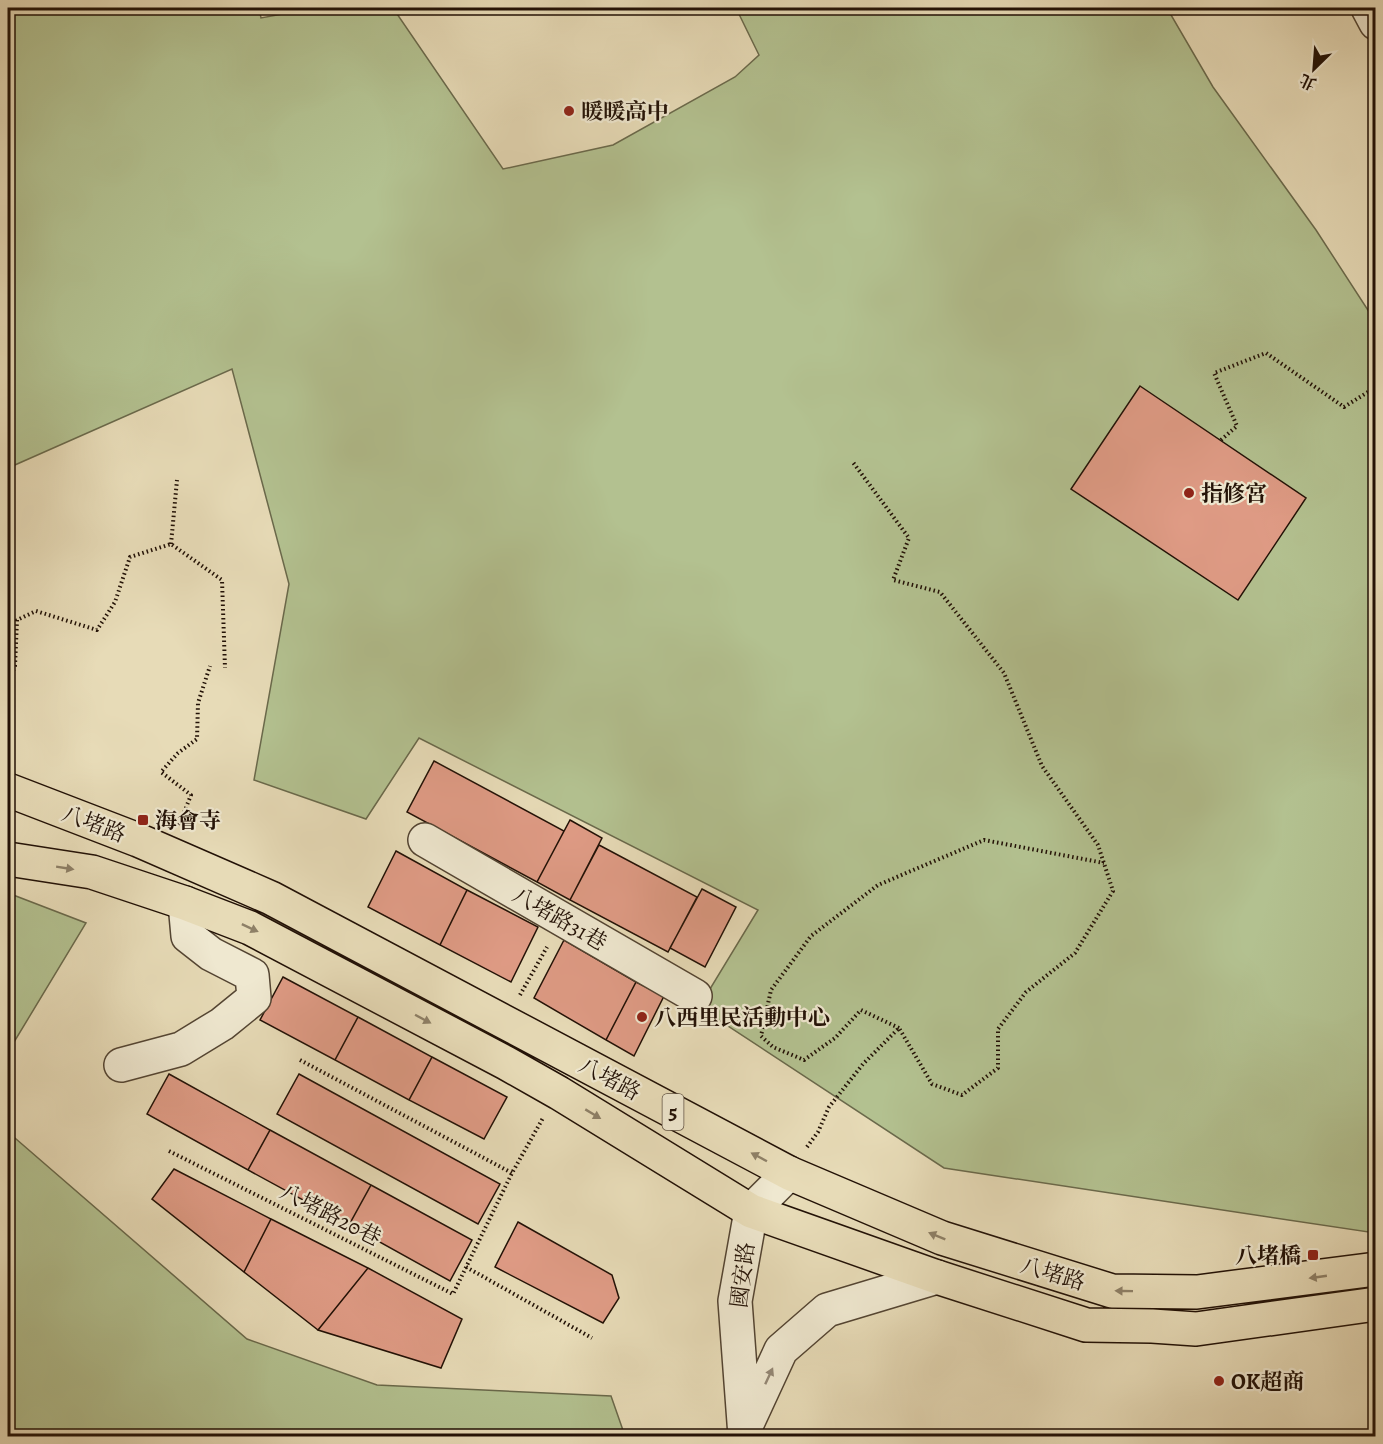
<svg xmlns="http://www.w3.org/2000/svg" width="1383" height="1444" font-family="Alegreya,'Noto Serif TC',serif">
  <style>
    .green { fill: #b3c190; stroke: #6a694b; stroke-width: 1.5 }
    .building { fill: #df9b85; stroke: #221106; stroke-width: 1.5 }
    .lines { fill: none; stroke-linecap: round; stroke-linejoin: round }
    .minor-casing { stroke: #534432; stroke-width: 36 }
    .major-casing { stroke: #221106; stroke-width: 36 }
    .path { stroke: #221106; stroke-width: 4; stroke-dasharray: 1.5 3; stroke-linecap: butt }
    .minor { stroke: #efe8d0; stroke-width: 33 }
    .major { stroke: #e7dbb7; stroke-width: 33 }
    .oneway { fill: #8e8067 }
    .oneway2 { fill: #938775 }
    .poi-dot { fill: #8f2418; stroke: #efe8d0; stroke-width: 2 }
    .labels { text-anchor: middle; stroke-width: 4.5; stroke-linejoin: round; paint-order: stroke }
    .shield { fill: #efe8d0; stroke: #605243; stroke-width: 1.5 }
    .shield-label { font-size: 21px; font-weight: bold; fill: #221106 }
    .poi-label { font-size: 22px; font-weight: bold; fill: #221106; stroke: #efe8d0; text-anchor: start }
    .street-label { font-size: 22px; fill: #221106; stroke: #efe8d0 }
  </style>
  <rect width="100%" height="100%" fill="#e7dbb7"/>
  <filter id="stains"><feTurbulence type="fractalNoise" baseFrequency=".00333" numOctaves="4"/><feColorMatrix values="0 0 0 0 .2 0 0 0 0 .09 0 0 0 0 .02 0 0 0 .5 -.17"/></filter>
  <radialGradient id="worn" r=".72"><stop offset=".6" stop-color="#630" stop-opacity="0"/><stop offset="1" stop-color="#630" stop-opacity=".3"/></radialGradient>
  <path class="green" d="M8 8H259L261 18 316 8H393L503 169 613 145 735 77 759 55 736 8H1167L1213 87 1316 230 1375 321V1233L944 1168 699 1007 758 910 419 738 366 819 254 780 289 584 232 369 8 468Z
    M8 893 86 923 8 1052Z
    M8 1132 247 1339 377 1385 611 1396 625 1436H8Z"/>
  <path class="building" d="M1140 386 1306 498 1238 600 1071 489Z
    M434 761 564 831 537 882 407 812Z
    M570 820 602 838 570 900 537 882Z
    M599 845 697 897 668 952 570 900Z
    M396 851 467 890 440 945 368 907Z
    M702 889 736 907 705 967 670 948Z
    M467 890 538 927 511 982 440 945Z
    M564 940 636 982 606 1040 534 998Z
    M283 977 358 1017 335 1060 260 1020Z
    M636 982 664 996 634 1056 606 1040Z
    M358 1017 432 1057 409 1100 335 1060Z
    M432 1057 507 1097 484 1139 409 1100Z
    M169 1074 270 1130 248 1170 147 1114Z
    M299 1074 500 1184 478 1224 277 1114Z
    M270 1130 371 1185 349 1225 248 1170Z
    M174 1169 271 1219 244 1272 152 1199Z
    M371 1185 472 1240 450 1281 349 1225Z
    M271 1219 368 1268 318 1330 244 1272Z
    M518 1222 612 1275 619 1298 603 1323 495 1267Z
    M368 1268 462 1319 441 1368 318 1330Z"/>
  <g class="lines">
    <defs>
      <path id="minor" d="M1368 8 1376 23
        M425 840 695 996
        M121 1065 181 1049 222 1024 254 998 252 975 211 954 188 936 185 903
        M745 1428 781 1350 827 1310 937 1277
        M745 1436 735 1301 751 1211 789 1173"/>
      <path id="major" d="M8 790 138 840 271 898 789 1173 942 1238 1112 1291 1197 1292 1376 1269
        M8 859 92 872 185 903 250 928 506 1063 559 1093 751 1211 937 1277 1086 1325 1152 1326 1196 1329 1376 1304"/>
    </defs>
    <use href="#minor" class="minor-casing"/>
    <use href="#major" class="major-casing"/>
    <path class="path" d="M1221 440 1237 426 1214 373 1266 353 1344 407 1376 387
      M171 544 177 480
      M8 683 15 666 17 620 36 611 97 630 115 602 130 557 171 544 222 580 225 668
      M179 825 191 795 161 772 178 753 197 739 198 703 210 666
      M520 995 547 947
      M899 1028 861 1010 835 1038 804 1060 773 1047 761 1036 771 990 811 936 878 885 984 840 1104 863
      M300 1060 512 1173
      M807 1147 818 1132 829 1107 863 1064 899 1028 932 1084 962 1095 998 1068V1029L1026 992 1075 953 1113 891 1098 845 1042 766 1004 673 940 592 893 580 909 538 852 461
      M169 1151 453 1294 512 1173 543 1118
      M466 1267 592 1338"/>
    <use href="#minor" class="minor"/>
    <use href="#major" class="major"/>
  </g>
  <defs><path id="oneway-solid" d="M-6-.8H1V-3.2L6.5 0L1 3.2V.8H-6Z" transform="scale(1.5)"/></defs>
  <g class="oneway">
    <use href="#oneway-solid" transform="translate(65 868) rotate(9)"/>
    <use href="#oneway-solid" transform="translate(250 928) rotate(25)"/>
    <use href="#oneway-solid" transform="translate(423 1019) rotate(28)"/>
    <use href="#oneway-solid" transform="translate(593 1114) rotate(31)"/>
    <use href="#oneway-solid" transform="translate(759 1157) rotate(-152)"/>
    <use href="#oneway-solid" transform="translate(937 1236) rotate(-158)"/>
    <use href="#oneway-solid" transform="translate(1318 1277) rotate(172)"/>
    <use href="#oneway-solid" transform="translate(1124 1291) rotate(-179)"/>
  </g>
  <use class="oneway2" href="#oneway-solid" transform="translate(769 1376) rotate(-65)"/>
  <g class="poi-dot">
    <circle cx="569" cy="111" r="6"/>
    <circle cx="1189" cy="493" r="6"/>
    <rect x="137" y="814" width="12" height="12" rx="3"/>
    <circle cx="642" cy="1017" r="6"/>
    <rect x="1307" y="1249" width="12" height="12" rx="3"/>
    <circle cx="1219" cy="1381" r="6"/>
  </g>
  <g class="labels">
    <rect class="shield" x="662.5" y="1094" width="21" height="36" rx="4.5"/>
    <g class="shield-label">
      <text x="673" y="1119">5</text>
    </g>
    <g class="poi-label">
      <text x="581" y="119">暖暖高中</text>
      <text x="1201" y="501">指修宮</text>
      <text x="155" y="828">海會寺</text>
      <text x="654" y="1025">八西里民活動中心</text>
      <text x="1301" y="1263" text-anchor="end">八堵橋</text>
      <text x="1231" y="1389">OK超商</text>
    </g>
    <g class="street-label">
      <text transform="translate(94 823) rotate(21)" y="8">八堵路</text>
      <text transform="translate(560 918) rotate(30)" y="8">八堵路31巷</text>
      <text transform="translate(610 1078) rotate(28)" y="8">八堵路</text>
      <text transform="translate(331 1214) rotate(27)" y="8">八堵路20巷</text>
      <text transform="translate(1053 1273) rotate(17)" y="8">八堵路</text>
      <text transform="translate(742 1275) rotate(-83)" y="8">國安路</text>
    </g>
  </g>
  <rect width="1383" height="1444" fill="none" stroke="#e7dbb7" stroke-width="30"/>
  <rect x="9" y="9" width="1365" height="1426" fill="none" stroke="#221106" stroke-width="3"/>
  <rect x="15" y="15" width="1353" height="1414" fill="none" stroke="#221106" stroke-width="1.5"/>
  <g transform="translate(1314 69) rotate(205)" stroke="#efe8d0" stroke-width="4.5" paint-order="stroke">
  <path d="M0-4.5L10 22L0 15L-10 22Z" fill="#221106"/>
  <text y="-9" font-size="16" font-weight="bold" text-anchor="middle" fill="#221106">北</text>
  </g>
  <rect width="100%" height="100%" filter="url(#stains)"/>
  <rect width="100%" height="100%" fill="url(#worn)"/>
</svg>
